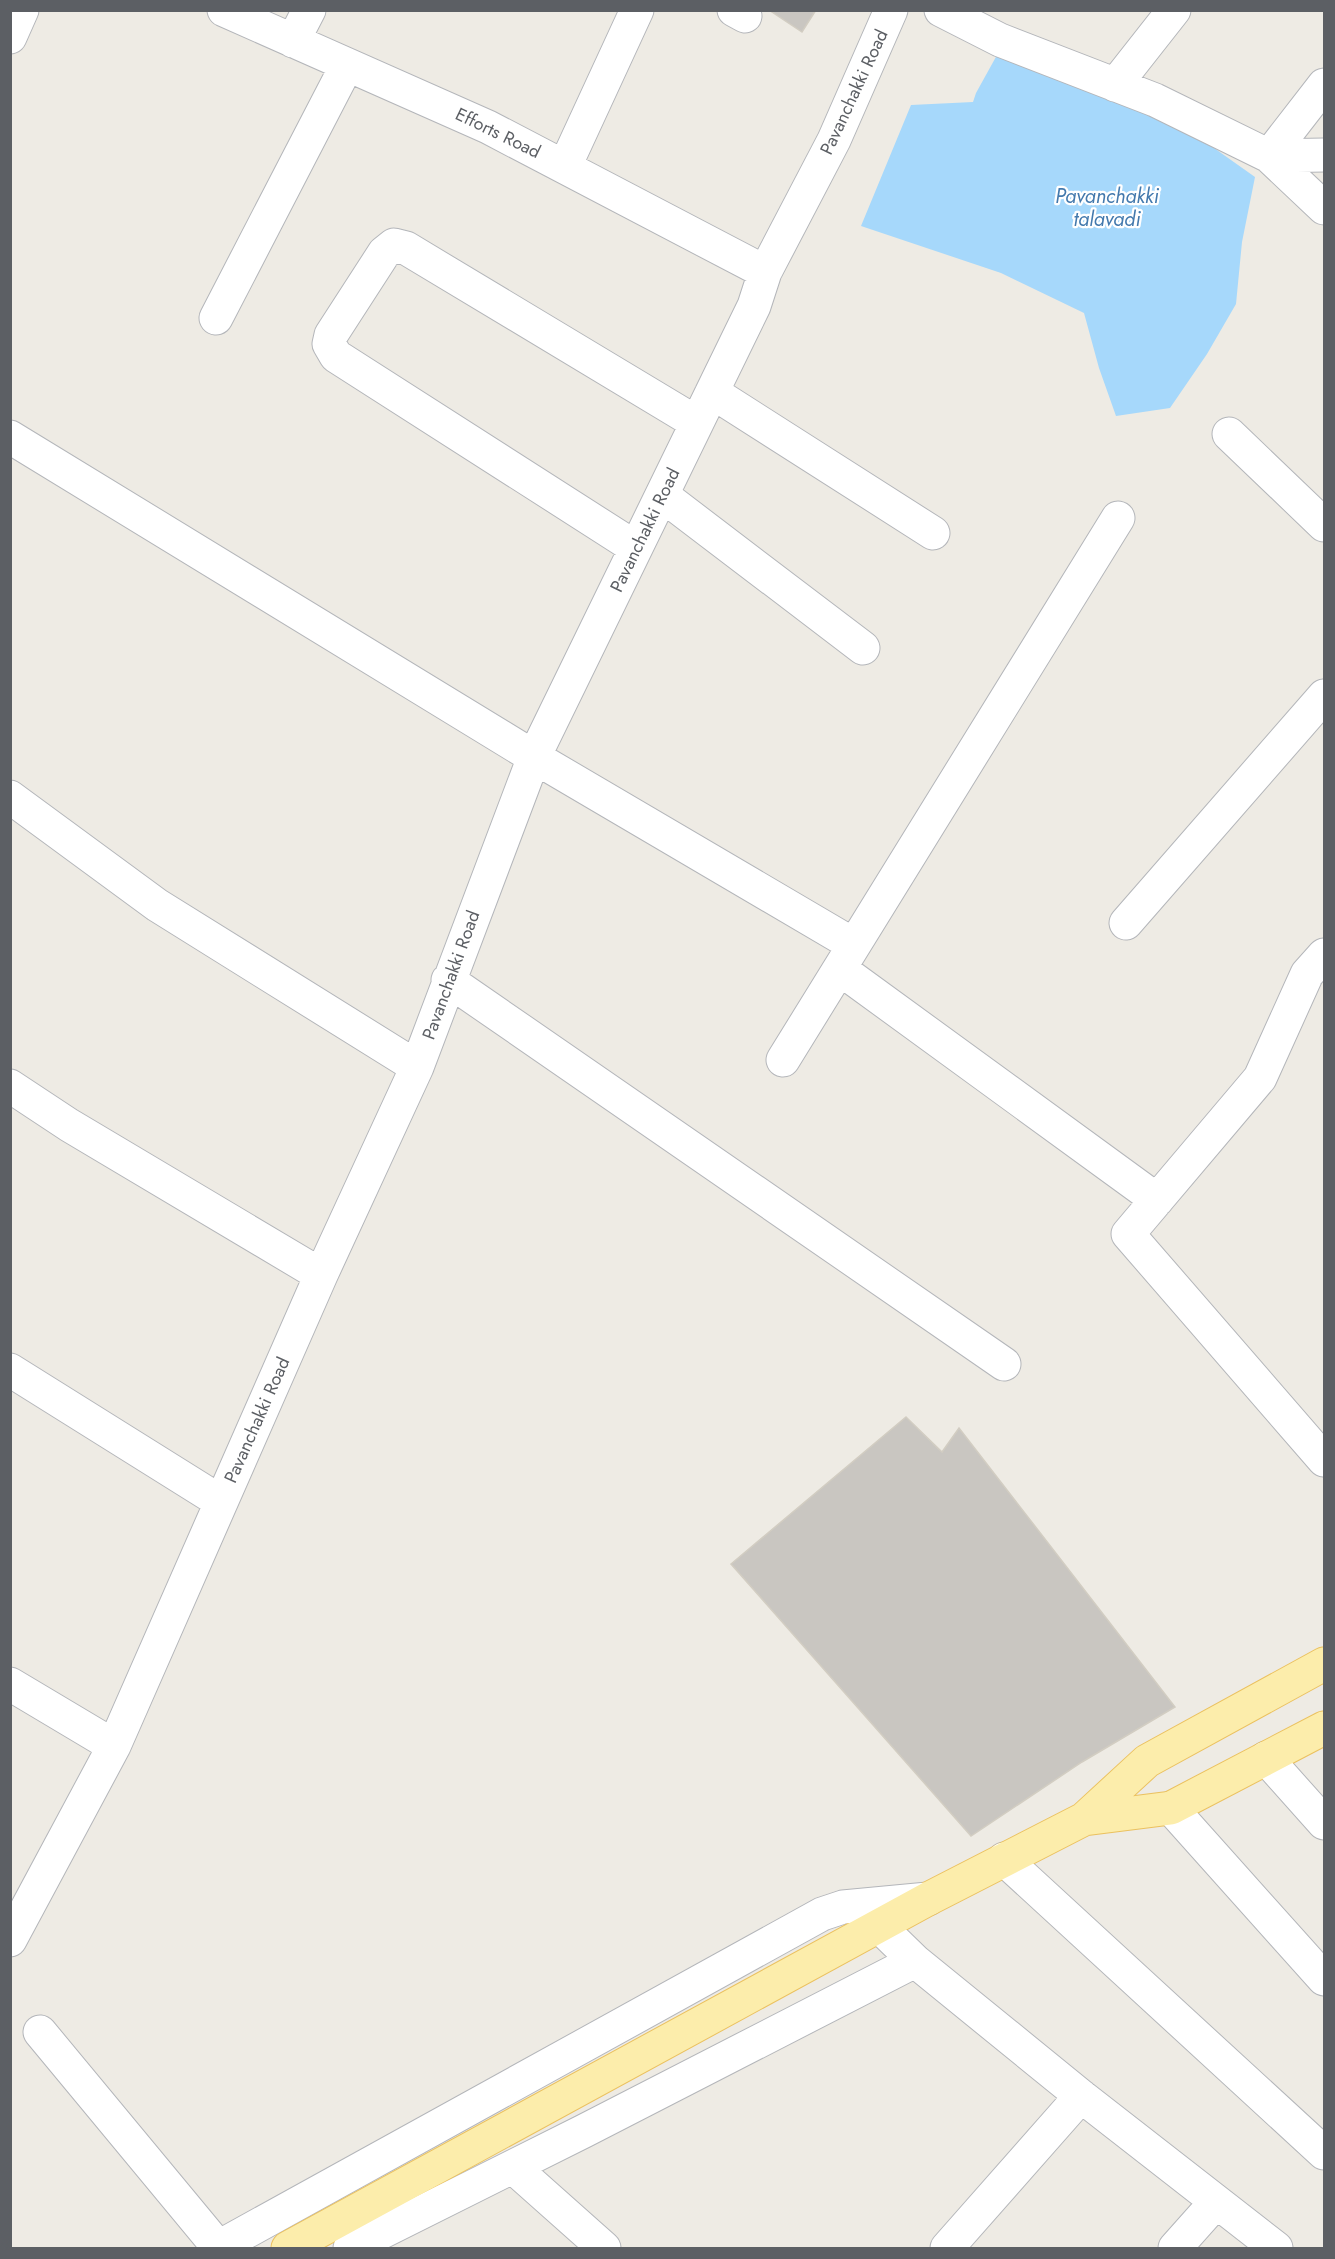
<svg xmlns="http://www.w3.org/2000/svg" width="1335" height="2259" font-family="Jost,sans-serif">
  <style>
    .water { fill: #a6d8fb }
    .building { fill: #c9c6c1; stroke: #d2cdc2; stroke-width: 1.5 }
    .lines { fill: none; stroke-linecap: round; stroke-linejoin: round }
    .street-casing { stroke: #b4b6ba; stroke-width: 35 }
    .primary-casing { stroke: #ebc15f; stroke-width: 35 }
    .street { stroke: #fff; stroke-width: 33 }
    .primary { stroke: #fcedab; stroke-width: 33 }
    .labels { text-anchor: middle; stroke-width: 4.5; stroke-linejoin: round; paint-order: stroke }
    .street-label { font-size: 18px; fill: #5c5f64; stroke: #fff }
    .water-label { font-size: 20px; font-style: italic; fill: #4379ad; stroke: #fff }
  </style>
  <rect width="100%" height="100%" fill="#eeebe4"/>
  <path class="water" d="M997 55 1149 110 1197 136 1255 177 1242 242 1236 304 1207 354 1170 408 1116 416 1099 368 1084 313 1001 273 861 226 911 105 973 102 976 93Z"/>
  <path class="building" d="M769 10H816L802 32Z
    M906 1417 942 1452 959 1428 1175 1707 1082 1762 971 1836 731 1564Z"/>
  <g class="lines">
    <defs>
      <path id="street" d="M224 10 488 127 765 272
        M734 10 745 16
        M941 10 1000 40 1155 100 1269 156 1324 155
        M10 37 22 10
        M293 41 309 10
        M1115 85 1174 10
        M1324 85 1269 156 1324 208
        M565 166 637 10
        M216 318 347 65
        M712 392 933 533
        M1229 434 1324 525
        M10 437 534 757 854 945
        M662 495 863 648
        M636 548 336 356 329 344 331 335 384 253 394 245 406 248 697 423
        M10 797 157 905 417 1067
        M1126 923 1324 696
        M1324 955 1307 974 1260 1078 1128 1234 1324 1460
        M840 969 1157 1200
        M448 980 1004 1364
        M783 1060 1118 518
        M10 1086 69 1125 321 1275
        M10 1370 221 1502
        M10 1684 114 1746
        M1266 1758 1324 1823
        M1171 1808 1324 1979
        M1004 1859 1324 2153
        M879 1926 915 1961 1081 2096 1276 2248
        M10 1940 114 1746 321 1275 417 1067 534 757 754 306 765 272 834 140 891 10
        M40 2032 219 2248
        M513 2167 604 2248
        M217 2248 822 1914 843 1907 928 1899
        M350 2248 584 2131 915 1961
        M947 2248 1081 2096
        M1175 2248 1216 2202"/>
      <path id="primary" d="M1084 1819 1171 1808 1324 1728
        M288 2248 928 1899 1084 1819 1147 1761 1324 1664"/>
    </defs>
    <use href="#street" class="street-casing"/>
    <use href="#primary" class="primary-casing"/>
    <use href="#street" class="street"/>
    <use href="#primary" class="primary"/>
  </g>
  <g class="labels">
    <g class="street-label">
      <text transform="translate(854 92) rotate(-65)" y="6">Pavanchakki Road</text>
      <text transform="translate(498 133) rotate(26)" y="6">Efforts Road</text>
      <text transform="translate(645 530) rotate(-64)" y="6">Pavanchakki Road</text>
      <text transform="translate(451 975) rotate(-70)" y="6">Pavanchakki Road</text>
      <text transform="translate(257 1420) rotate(-66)" y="6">Pavanchakki Road</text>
    </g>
    <g class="water-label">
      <text x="1107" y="203">Pavanchakki<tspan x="1107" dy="23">talavadi</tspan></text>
    </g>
  </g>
  <rect width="1335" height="2259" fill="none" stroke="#5c5f64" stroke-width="24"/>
</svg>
